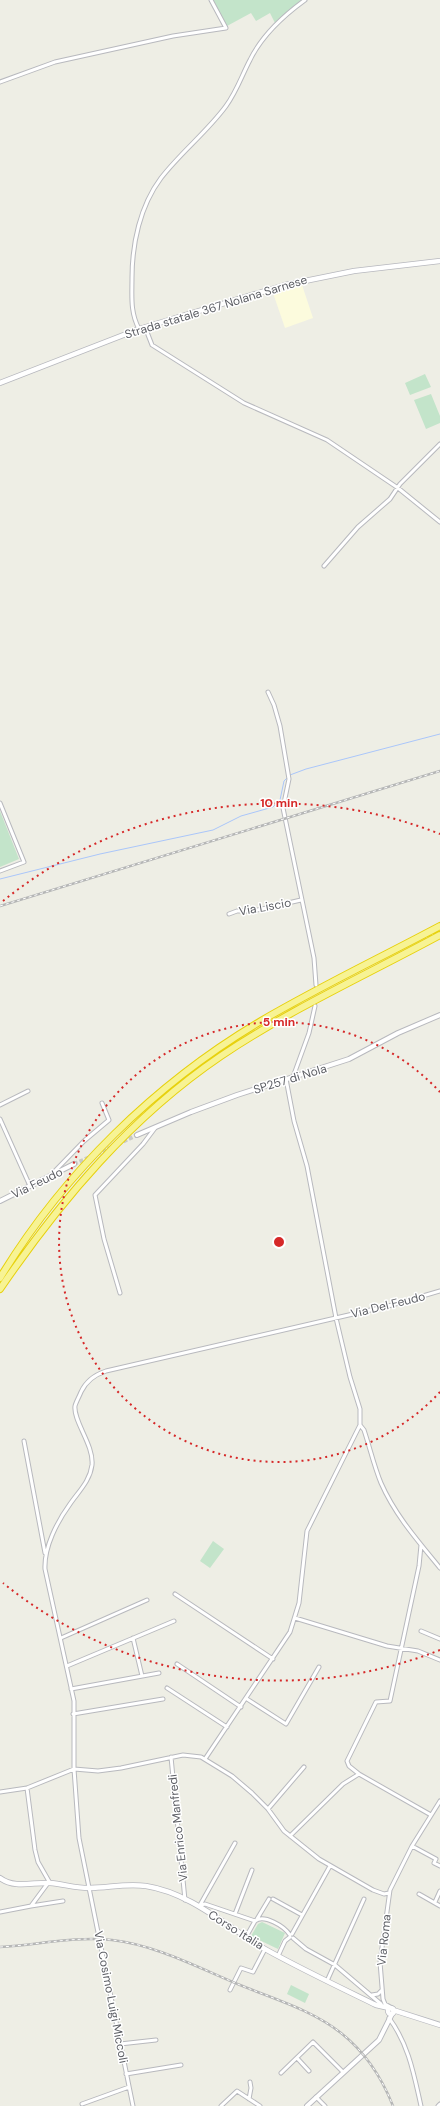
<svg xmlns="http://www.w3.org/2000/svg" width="440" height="2106" font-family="'DM Sans',sans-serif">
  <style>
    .commercial { fill: #fcfbdd }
    .green { fill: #c3e4ca }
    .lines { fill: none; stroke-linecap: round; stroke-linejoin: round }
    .stream { stroke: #aac6fa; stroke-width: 1 }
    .tertiary-tunnel { stroke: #cacac5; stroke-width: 4; stroke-dasharray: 4 2; stroke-linecap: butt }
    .minor-casing { stroke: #b8b9be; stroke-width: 5 }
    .tertiary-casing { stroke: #b8b9be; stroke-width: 6 }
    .secondary-casing { stroke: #b7b8be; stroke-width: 6 }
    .motorway-casing { stroke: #e7d10d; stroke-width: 8 }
    .minor { stroke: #fff; stroke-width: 3 }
    .tertiary { stroke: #fff; stroke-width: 4 }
    .secondary { stroke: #fff; stroke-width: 4.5 }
    .motorway { stroke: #f7f394; stroke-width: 6 }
    .rail-casing { stroke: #b5b6b6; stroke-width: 2.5 }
    .rail { stroke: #fff; stroke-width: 1; stroke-dasharray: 3; stroke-linecap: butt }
    .ring { fill: none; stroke: #d62828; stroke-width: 2; stroke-dasharray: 2 4 }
    .labels { text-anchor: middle; stroke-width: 3; stroke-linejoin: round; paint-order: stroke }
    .street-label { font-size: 12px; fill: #5d5f65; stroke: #fff }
    .centre { fill: #d62828; stroke: #fff; stroke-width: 2 }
    .ring-label { font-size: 12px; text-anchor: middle; font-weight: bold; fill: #d62828; stroke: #fff; stroke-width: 3; stroke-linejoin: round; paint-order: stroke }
  </style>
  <rect width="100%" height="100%" fill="#eeeee5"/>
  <path class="commercial" d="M302 285 313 318 285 328 273 293Z"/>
  <path class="green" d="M213 0H304L275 23 270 13 256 21 251 13 227 26Z
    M425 374 431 387 410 395 405 383Z
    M431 394 440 416V423L426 429 414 400Z
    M0 811 19 859 0 867Z
    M213 1541 224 1549 210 1568 200 1561Z
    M262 1922 285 1933 278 1949 251 1936 258 1924Z
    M291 1985 309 1994 305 2003 287 1994Z"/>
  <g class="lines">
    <path class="stream" d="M290 775 306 769 440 734
      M0 879 100 854 213 830 241 816 273 807 280 800 284 781 288 777"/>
    <path class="tertiary-tunnel" d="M118 1144 137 1135
      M97 1154 112 1147
      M74 1164 90 1157"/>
    <defs>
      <path id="minor" d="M0 82 55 62 173 36 226 28 211 0
        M145 327 152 345 244 403 327 440 398 488 440 522
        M139 329C130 312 132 296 132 278 132 244 140 206 161 178 181 152 207 132 226 106 237 91 242 75 250 60 262 35 283 16 305 0
        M324 566 358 527 390 499 400 484 440 444
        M268 692 274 705 280 726 289 779 283 808 314 958 316 985
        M0 803 24 862 0 871
        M229 914 237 911H253L301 900
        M293 1077 309 1033 315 1006
        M0 1105 28 1091
        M0 1119 30 1186
        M52 1174 84 1141 109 1120 102 1103
        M120 1293 104 1239 95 1195 143 1144 155 1128
        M360 1425 364 1430C370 1448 374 1466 381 1483 395 1515 418 1541 440 1568
        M24 1441 45 1553
        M175 1594 273 1659
        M295 1618 387 1646 418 1651 440 1660
        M421 1631 440 1639
        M61 1638 147 1600
        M133 1638 142 1676
        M177 1664 241 1707
        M67 1666 174 1621
        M167 1688 227 1727
        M71 1689 159 1673
        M247 1699 286 1724 319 1667
        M73 1714 163 1699
        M171 1757 185 1900
        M205 1759 290 1632 299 1603 307 1531 360 1425V1409L350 1377 336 1318 307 1166 294 1121 286 1079
        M359 1774 349 1766 347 1761 376 1702 390 1701 419 1566 421 1545
        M27 1788 35 1850 38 1862 50 1883
        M0 1792 27 1788 74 1769 98 1771 121 1768 183 1755 201 1757 232 1776 252 1793 268 1809 284 1831 319 1859 373 1890 384 1894 389 1893
        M268 1809 304 1767
        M290 1836 343 1784 359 1774 431 1815
        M412 1846 436 1859 434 1863 440 1866
        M419 1894 440 1906
        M273 1899 302 1915
        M435 1902 440 1891
        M200 1905 235 1843
        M31 1906 63 1901
        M202 1908 201 1905 205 1904 255 1921C264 1914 284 1926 290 1935
        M0 1912 31 1906 48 1883
        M235 1914 252 1870
        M257 1919 269 1899
        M292 1934 330 1866
        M246 1937 255 1921
        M293 1938 306 1949 335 1965 381 2004
        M278 1956 285 1941 290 1937
        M327 1981 364 1899
        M230 1990 241 1968 253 1972 265 1949
        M372 1995 378 1994 382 1990
        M392 2008 385 2004 383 1999 380 1962 390 1890 412 1846 440 1801
        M389 2018C409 2045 414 2075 421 2106
        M120 2044 156 2040
        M297 2058 309 2071
        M281 2073 313 2042 343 2072
        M126 2074 181 2065
        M316 2097 325 2106
        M249 2099 251 2088 250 2082
        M82 2104 129 2087
        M133 2106 79 1838 74 1769V1701L45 1569C44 1547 57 1522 70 1504 79 1491 90 1481 92 1465 94 1445 73 1421 75 1406 76 1402 79 1397 81 1392 86 1381 94 1375 106 1371L392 1305 440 1291
        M221 2106 237 2091 260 2106
        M438 2106 440 2104"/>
      <path id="tertiary" d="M137 1135 191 1112 237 1095 349 1059 398 1033 440 1015
        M0 1201 74 1164
        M307 2106 379 2040 392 2014"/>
      <path id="secondary" d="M0 383 139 329 285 285 354 271 440 261
        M0 1878C15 1889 33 1882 50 1883 63 1884 75 1888 89 1888 108 1888 126 1883 146 1886 191 1893 227 1927 265 1949 301 1969 339 1987 376 2005L389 2008
        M388 2011a3 3 0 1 1 6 0a3 3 0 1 1-6 0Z
        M393 2010 440 2025"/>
      <path id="motorway" d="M0 1278C63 1174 156 1083 261 1021 319 987 380 958 440 926
        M0 1289C61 1200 131 1117 221 1056 289 1010 368 974 440 935"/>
    </defs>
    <use href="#minor" class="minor-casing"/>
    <use href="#tertiary" class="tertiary-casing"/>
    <use href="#secondary" class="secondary-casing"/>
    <use href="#motorway" class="motorway-casing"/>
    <use href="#minor" class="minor"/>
    <use href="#tertiary" class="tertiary"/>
    <use href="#secondary" class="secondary"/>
    <use href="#motorway" class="motorway"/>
    <defs>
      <path id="rail" d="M0 906 440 771
        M0 1947C37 1945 75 1936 112 1940 156 1945 199 1968 240 1985 274 1999 312 2010 341 2033 365 2052 382 2078 393 2106"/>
    </defs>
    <use href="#rail" class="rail-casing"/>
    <use href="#rail" class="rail"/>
  </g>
  <g class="ring">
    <path d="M440 1392A220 220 0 1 1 440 1092"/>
    <path d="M440 1650A439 439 0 0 1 3 1583M3 901A439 439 0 0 1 440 834"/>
  </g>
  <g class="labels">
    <g class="street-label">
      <text transform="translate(216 307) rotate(-17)" y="4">Strada statale 367 Nolana Sarnese</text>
      <text transform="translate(265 907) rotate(-10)" y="4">Via Liscio</text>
      <text transform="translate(290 1079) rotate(-17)" y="4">SP257 di Nola</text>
      <text transform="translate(37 1183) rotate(-26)" y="4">Via Feudo</text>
      <text transform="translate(388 1305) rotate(-14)" y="4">Via Del Feudo</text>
      <text transform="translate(178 1828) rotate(-96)" y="4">Via Enrico Manfredi</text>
      <text transform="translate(236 1930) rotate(32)" y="4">Corso Italia</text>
      <text transform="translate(384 1940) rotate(-84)" y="4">Via Roma</text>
      <text transform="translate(111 1997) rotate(79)" y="4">Via Cosimo Luigi Miccoli</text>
    </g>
  </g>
  <circle cx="279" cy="1242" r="6" class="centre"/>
  <g class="ring-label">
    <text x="279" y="807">10 min</text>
    <text x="279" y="1026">5 min</text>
  </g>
</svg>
